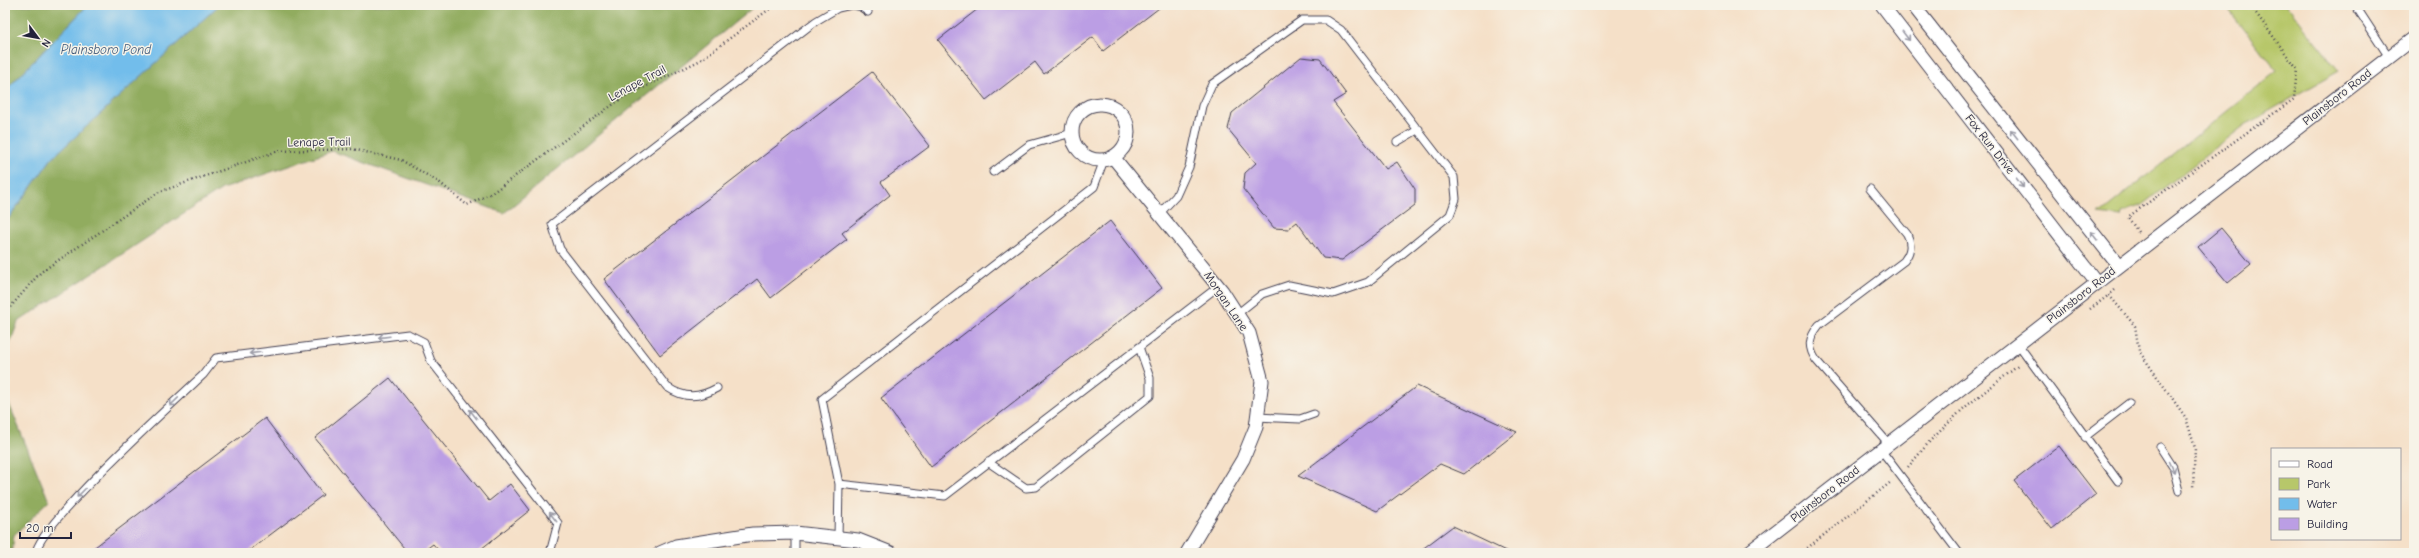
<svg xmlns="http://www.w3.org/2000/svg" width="2419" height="558" font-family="'Comic Neue',sans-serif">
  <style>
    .green { fill: #b7c76a; stroke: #6c7452 }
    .forest { fill: #91ac5e; stroke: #5a674c }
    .water { fill: #72bdeb; stroke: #4a7093 }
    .building { fill: #bb9ee4 }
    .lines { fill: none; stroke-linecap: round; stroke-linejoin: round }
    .lane-casing { stroke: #423e50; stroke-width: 9 }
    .street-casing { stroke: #423e50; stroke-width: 15 }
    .path { stroke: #423e50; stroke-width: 2.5; stroke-dasharray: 1 3; stroke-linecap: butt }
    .lane { stroke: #fff; stroke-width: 7 }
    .street { stroke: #fff; stroke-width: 13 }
    .oneway { stroke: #9c9ca7 }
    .labels { text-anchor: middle; stroke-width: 3; stroke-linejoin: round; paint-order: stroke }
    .street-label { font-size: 12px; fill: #22223b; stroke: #f7f3e8 }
    .water-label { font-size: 13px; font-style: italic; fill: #3e5879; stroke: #f7f3e8 }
  </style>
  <rect width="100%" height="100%" fill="#f7f3e8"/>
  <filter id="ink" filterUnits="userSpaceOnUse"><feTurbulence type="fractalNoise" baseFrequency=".025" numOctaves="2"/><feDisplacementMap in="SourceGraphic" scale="8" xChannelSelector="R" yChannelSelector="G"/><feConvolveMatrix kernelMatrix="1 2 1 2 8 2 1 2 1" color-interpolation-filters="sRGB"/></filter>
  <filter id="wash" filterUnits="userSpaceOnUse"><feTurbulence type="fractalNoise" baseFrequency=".012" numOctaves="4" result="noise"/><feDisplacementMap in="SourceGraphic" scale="16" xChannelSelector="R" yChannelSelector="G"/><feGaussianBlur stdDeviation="0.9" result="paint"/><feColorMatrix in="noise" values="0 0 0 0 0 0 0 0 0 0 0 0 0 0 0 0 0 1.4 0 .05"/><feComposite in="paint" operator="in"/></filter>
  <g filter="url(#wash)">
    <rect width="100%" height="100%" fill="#f5e0c8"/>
    <path class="green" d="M2225 5H2287L2339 71 2245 125 2142 205 2122 213 2121 217 2099 214 2277 71Z"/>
    <path class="forest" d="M5 5H88L5 91Z
      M219 5H756L504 213 332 151 222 189 18 322 5 357V223L52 158Z
      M5 394 49 501 14 535 12 553H5Z"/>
    <path class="water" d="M88 5H219L52 158 5 223V91Z"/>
    <g id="blocks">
      <path class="building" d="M983 5H1163L1103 51 1093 37 1044 74 1035 62 986 100 938 40Z
        M1301 57 1320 59 1346 94 1333 102 1386 169 1397 162 1415 189V205L1342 260 1323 258 1297 222 1288 229 1274 228 1243 189 1245 173 1256 163 1228 129 1232 113Z
        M872 72 930 146 881 182 890 195 842 233 847 239 771 298 757 279 660 355 604 279Z
        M1110 221 1162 288 931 467 881 398Z
        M2221 228 2251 264 2228 283 2198 247Z
        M390 378 489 501 510 484 530 510 476 553H441L433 544 421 553H408L315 438Z
        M1417 386 1517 432 1464 474 1440 464 1377 511 1298 476Z
        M265 418 323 495 246 553H87Z
        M2059 446 2096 494 2052 529 2014 481Z
        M1453 526 1510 553H1417Z"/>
    </g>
  </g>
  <g filter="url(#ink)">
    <use href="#blocks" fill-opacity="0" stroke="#423e50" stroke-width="1"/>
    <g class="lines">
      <defs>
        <path id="lane" d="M853 5 861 7 868 12
          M2355 5 2389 57
          M1397 142 1419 129
          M1104 160 1094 187 822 399 839 484 945 496 1219 286
          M993 172 1029 145 1072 133
          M1870 189 1907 234C1912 244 1911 252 1904 261L1819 325C1809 338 1807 346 1816 360L1889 444
          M1159 214 1176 196 1189 167 1202 106 1212 84 1302 20H1326L1341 30 1454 177 1456 199 1450 215 1368 282 1333 294 1289 285 1262 294 1237 314
          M2018 344 2118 481
          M717 388C699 398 685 399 667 387L560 249 552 224 816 21 838 8 851 5
          M1257 417 1300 419 1314 414
          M2085 437 2129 403
          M2160 447 2173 467 2179 491
          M1881 450 1959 553
          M988 462 1026 488 1036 487 1150 396V378L1139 347
          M795 533V553
          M838 538 839 484
          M36 553C37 526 175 401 203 375L216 358 408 334 424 342 431 361 558 523 550 553"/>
        <path id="street" d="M1882 5 2097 283
          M1913 5 2119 266
          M1072 132a28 28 0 1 1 56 0a28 28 0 1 1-56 0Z
          M1113 157 1222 291 1249 333 1262 381 1256 427 1243 459 1187 553
          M660 553 676 546 753 534 795 533 858 540 891 553
          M1748 553 2414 38"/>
      </defs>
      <use href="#lane" class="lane-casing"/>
      <use href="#street" class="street-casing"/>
      <path class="path" d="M2138 232 2128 217 2294 99 2297 69 2250 5
        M2115 290 2109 295 2135 326 2139 351 2186 418 2195 448 2193 488
        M2090 309 2109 295
        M5 313 41 272 159 192 278 151 352 149 401 160 439 182 467 205 492 193 622 98 699 61 775 5
        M1908 467 1931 440 1964 408 2019 365
        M806 552 818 553
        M1801 553 1891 482"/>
      <use href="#lane" class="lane"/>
      <use href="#street" class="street"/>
    </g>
    <defs><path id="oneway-shaft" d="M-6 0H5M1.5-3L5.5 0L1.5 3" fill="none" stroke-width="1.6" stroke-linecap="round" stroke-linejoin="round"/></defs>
    <g class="oneway">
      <use href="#oneway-shaft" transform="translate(1906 36) rotate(52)"/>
      <use href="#oneway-shaft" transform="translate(2014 134) rotate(-128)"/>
      <use href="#oneway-shaft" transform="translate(2020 183) rotate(53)"/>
      <use href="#oneway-shaft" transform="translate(2094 236) rotate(-128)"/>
      <use href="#oneway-shaft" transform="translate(384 337) rotate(173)"/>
      <use href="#oneway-shaft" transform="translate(255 353) rotate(173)"/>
      <use href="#oneway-shaft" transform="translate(174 402) rotate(136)"/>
      <use href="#oneway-shaft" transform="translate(473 414) rotate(-128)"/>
      <use href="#oneway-shaft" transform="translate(2172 467) rotate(66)"/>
      <use href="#oneway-shaft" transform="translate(81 493) rotate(134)"/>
      <use href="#oneway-shaft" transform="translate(553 517) rotate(-128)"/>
    </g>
  </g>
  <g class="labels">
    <g class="street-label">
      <text transform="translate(637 83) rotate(-28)" y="4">Lenape Trail</text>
      <text transform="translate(2337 97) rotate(-38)" y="4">Plainsboro Road</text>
      <text transform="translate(319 142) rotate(-1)" y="4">Lenape Trail</text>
      <text transform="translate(1990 144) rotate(52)" y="4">Fox Run Drive</text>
      <text transform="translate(2081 295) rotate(-38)" y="4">Plainsboro Road</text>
      <text transform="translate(1226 301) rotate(56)" y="4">Morgan Lane</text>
      <text transform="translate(1825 494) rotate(-38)" y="4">Plainsboro Road</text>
    </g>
    <g class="water-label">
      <text x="106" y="54">Plainsboro Pond</text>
    </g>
  </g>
  <rect width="2419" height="558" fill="none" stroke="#f7f3e8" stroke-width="20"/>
  <rect x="2271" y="448" width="130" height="92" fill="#f7f3e8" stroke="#a29fa3"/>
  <rect x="2279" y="461" width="20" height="6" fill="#ffffff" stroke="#a29fa3"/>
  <text x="2307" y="468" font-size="12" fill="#22223b">Road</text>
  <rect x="2279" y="478" width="20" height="12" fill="#b7c76a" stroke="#a29fa3"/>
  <text x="2307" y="488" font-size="12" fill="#22223b">Park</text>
  <rect x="2279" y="498" width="20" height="12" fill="#72bdeb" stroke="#a29fa3"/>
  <text x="2307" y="508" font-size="12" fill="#22223b">Water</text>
  <rect x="2279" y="518" width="20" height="12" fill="#bb9ee4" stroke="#a29fa3"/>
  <text x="2307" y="528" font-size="12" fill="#22223b">Building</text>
  <g transform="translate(38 38) rotate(122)" stroke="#f7f3e8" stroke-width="3" paint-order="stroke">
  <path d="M0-3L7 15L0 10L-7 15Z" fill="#22223b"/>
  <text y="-6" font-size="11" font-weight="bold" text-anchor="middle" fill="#22223b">N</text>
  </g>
  <path d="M20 532v6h51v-6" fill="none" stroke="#22223b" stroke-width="2"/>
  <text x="26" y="532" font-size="12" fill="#22223b" stroke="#f7f3e8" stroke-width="3" paint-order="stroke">20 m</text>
</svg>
